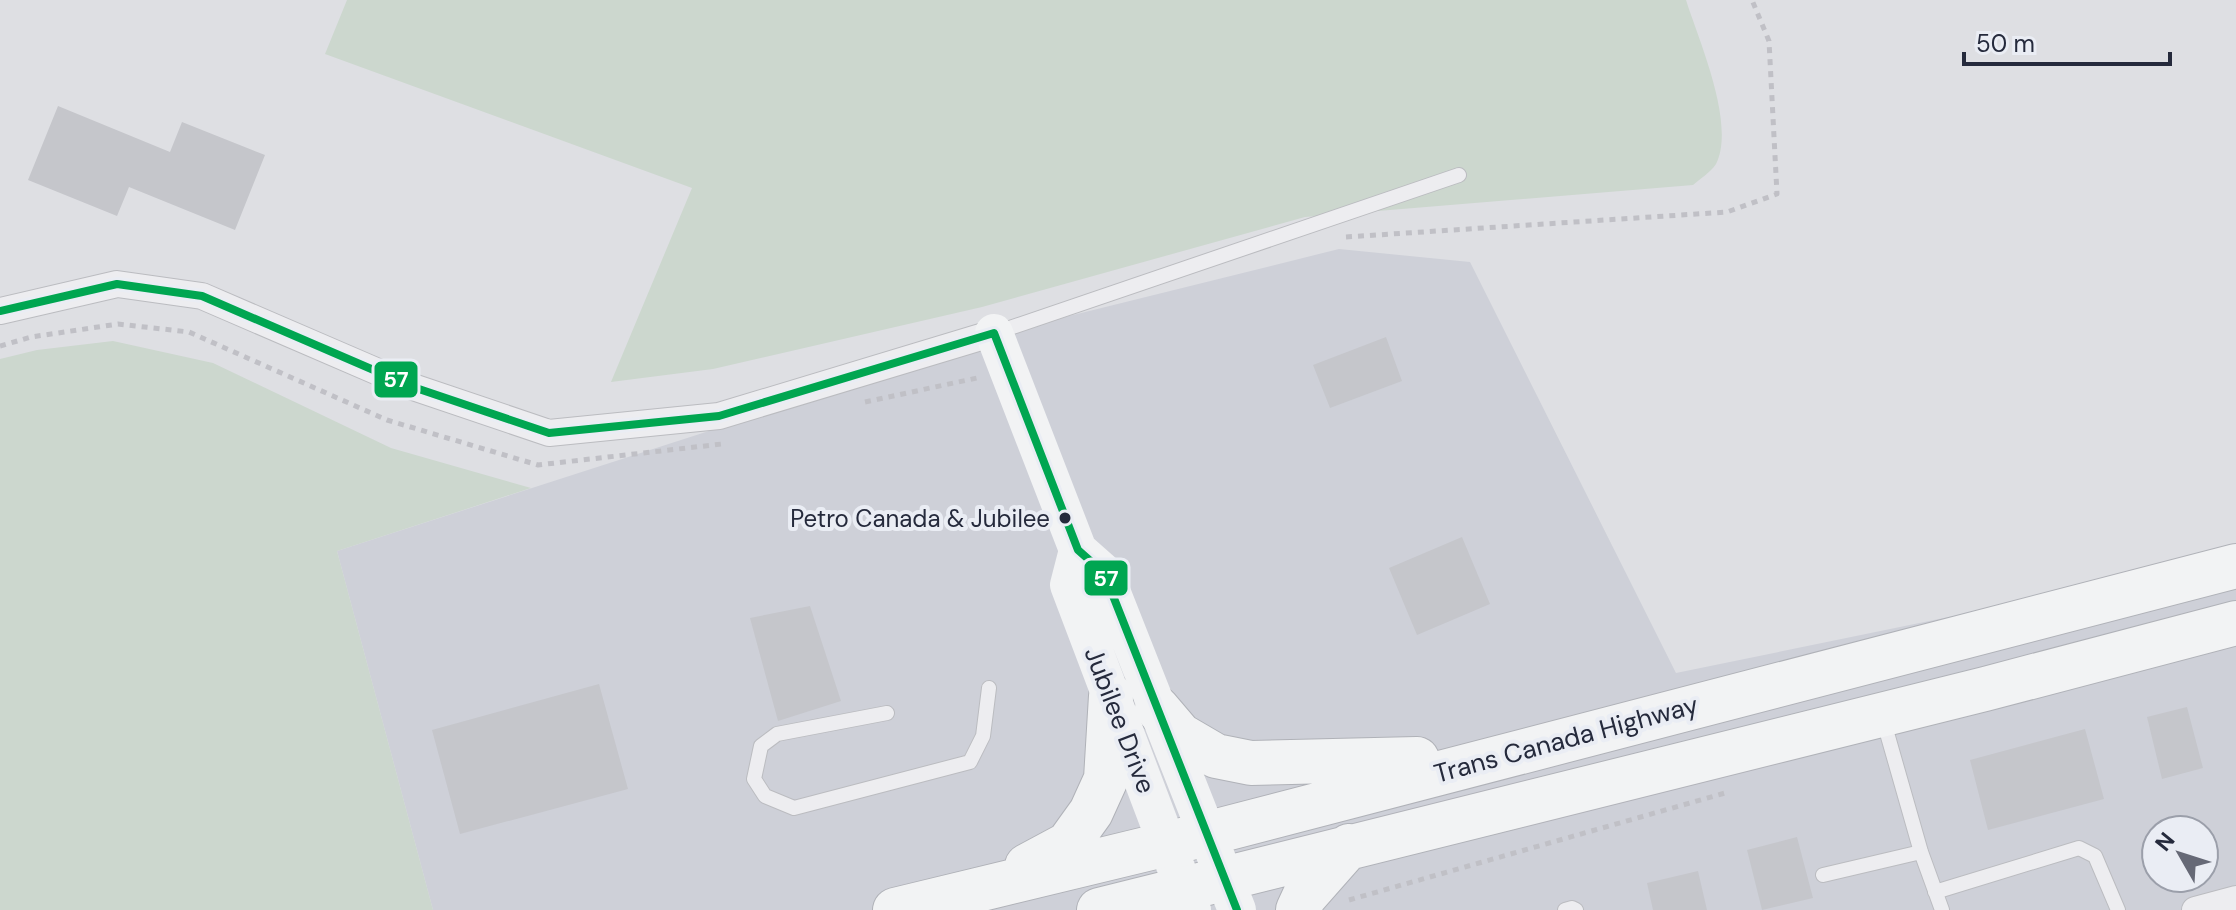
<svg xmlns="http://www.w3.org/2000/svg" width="2236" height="910" font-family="'DM Sans',sans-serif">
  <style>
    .built { fill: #ced0d8; fill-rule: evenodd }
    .green { fill: #ccd7ce }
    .building { fill: #c5c6cb }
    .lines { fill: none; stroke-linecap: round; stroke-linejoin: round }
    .lane-casing { stroke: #bbbcc0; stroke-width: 16 }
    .street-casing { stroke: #bbbcc0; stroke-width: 28 }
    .highway-casing { stroke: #b0b2b8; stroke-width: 46 }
    .path { stroke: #c0c0c6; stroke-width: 5; stroke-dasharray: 6 6; stroke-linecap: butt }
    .lane { stroke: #ededf0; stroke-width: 14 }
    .street { stroke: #ededf0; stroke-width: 26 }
    .secondary { stroke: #f2f3f4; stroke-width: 38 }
    .highway { stroke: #f2f3f4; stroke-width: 44 }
    .bus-1-casing { stroke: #eaedf4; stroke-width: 14 }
    .bus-1 { stroke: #00a651; stroke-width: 8 }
    .bus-dot { fill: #252a3c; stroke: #eaedf4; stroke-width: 3 }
    .labels { text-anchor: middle; stroke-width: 8; stroke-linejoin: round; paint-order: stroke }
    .bus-label { font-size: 24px; fill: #252a3c; stroke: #eaedf4; text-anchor: end }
    .street-label { font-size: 26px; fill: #252a3c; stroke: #eaedf4 }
    .line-badge { stroke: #eaedf4; stroke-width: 3 }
    .badge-label { font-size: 22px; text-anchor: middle; font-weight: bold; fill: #fff }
  </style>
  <rect width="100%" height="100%" fill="#dedfe3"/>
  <path class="built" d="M1339 249 1470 262 1676 673 2236 558V910H433L337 551 1053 320ZM2156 830H2204V878H2156Z"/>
  <path class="green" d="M347 0H1686C1699 41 1736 124 1716 164 1711 172 1700 179 1693 185L1305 217 982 307 713 369 611 382 692 188 325 54Z
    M113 341 213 363 391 448 531 488 337 551 433 910H0V359L37 350Z"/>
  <path class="building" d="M58 106 170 152 182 122 265 155 235 230 129 187 117 216 28 180Z
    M1386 337 1402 381 1330 408 1313 365Z
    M1462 537 1490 604 1417 635 1389 568Z
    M810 606 841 701 778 721 750 618Z
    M599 684 628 789 460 834 432 730Z
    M2187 707 2203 768 2162 779 2147 717Z
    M2085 729 2104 799 1988 830 1970 760Z
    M1797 837 1813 898 1762 910 1747 850Z
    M1698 871 1707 910H1653L1647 883Z"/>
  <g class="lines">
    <defs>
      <path id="lane" d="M995 333 1459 175
        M887 713 777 734 761 746 754 779 765 796 794 808 970 762 983 736 989 688
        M1883 719 1921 852 1942 910
        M1823 875 1921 852
        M1935 892 2079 848 2095 856 2118 910
        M1565 910 1572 908 1576 910"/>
      <path id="street" d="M0 311 117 284 202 296 413 387 549 433 719 416 994 333
        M2195 910 2236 899"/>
      <path id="highway" d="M1157 708 1180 735 1216 756 1251 763 1417 759
        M1027 866 1068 844 1091 812 1106 779 1111 696
        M895 910 1167 844 2236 566
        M1099 910 1985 689 2236 623
        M1298 910 1304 897 1349 846"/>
    </defs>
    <use href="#lane" class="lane-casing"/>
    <use href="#street" class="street-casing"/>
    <use href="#highway" class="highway-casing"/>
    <path class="path" d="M1346 237 1727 212 1777 194 1769 41 1752 0
      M0 346 31 337 118 324 189 332 387 420 538 465 722 444
      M865 402 977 378
      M1349 900 1725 793"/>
    <use href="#lane" class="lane"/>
    <use href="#street" class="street"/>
    <path class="secondary" d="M994 333 1078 550 1104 573 1237 910
      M1078 550 1069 585 1192 910"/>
    <use href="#highway" class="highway"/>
    <defs>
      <path id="bus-1" d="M0 311 117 284 202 296 413 387 549 433 719 416 994 333 1078 550 1104 573 1237 910"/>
    </defs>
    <use href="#bus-1" class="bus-1-casing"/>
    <use href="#bus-1" class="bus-1"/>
  </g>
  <circle class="bus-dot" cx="1065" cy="518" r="7"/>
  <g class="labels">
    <g class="bus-label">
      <text x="1050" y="527">Petro Canada &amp; Jubilee</text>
    </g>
    <g class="street-label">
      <text transform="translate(1120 720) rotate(69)" y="9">Jubilee Drive</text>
      <text transform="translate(1566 739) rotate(-15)" y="9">Trans Canada Highway</text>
    </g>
  </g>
  <g class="line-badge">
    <rect x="373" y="360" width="46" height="39" rx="8" fill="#00a651"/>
    <rect x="1083" y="559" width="46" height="38" rx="8" fill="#00a651"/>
  </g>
  <g class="badge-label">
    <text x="396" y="387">57</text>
    <text x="1106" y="586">57</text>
  </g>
  <g transform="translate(2180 854) rotate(309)"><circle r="38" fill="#eaedf4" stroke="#9b9faa" stroke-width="2"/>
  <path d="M0-6L14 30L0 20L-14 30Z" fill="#666976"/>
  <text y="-12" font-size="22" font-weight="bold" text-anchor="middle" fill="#252a3c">N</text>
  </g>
  <path d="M1964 52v12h206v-12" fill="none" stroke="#252a3c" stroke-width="4"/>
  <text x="1976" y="52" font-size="24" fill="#252a3c" stroke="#eaedf4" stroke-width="6" paint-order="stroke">50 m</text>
</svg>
